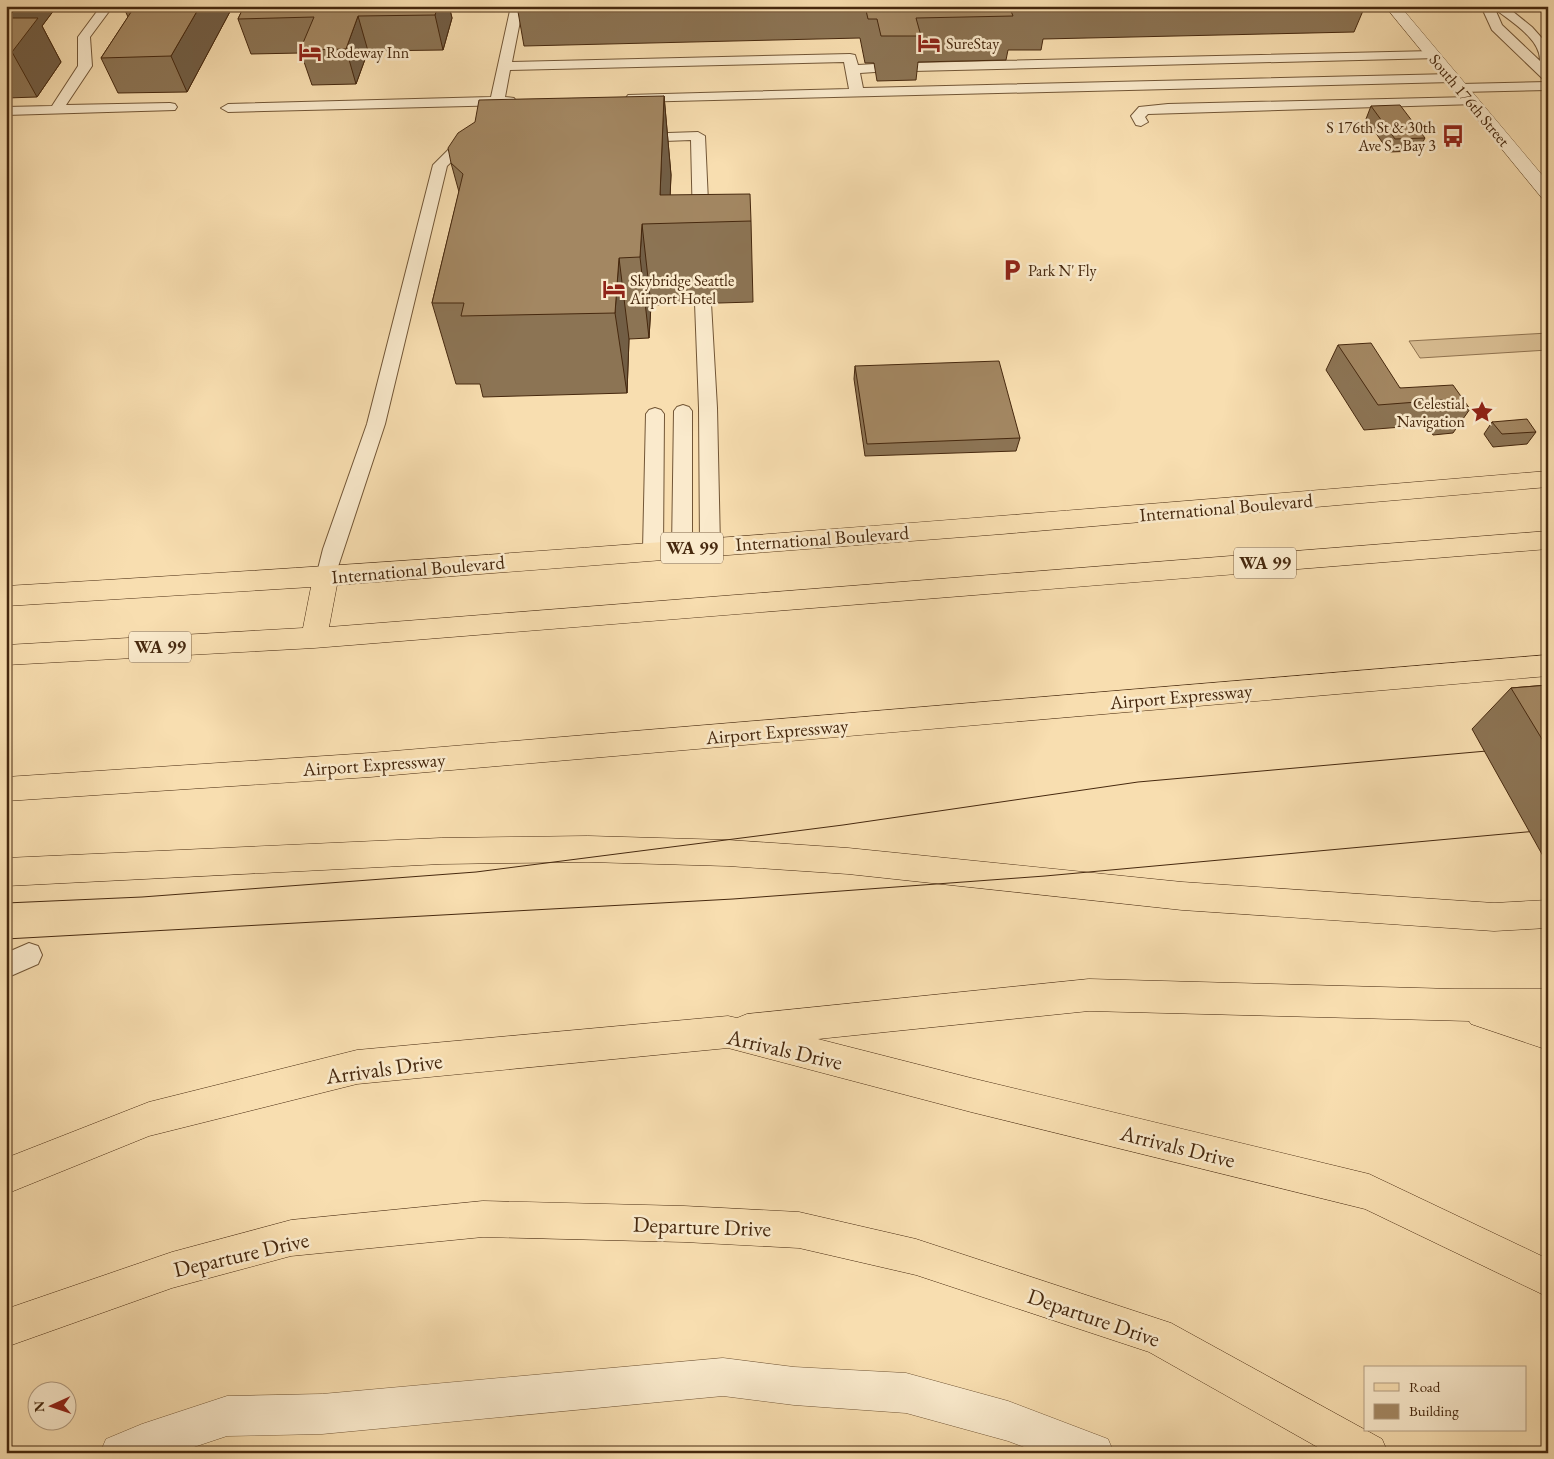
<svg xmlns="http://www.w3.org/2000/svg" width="1554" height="1459" font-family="'EB Garamond',serif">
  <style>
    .green { fill: #dabf94; stroke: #907451 }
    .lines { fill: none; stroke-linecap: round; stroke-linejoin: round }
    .service-casing { stroke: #725636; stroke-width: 2 }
    .minor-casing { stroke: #725636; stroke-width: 1 }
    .tertiary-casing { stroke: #725636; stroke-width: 1 }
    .primary-casing { stroke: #46280e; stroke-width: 1 }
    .trunk-casing { stroke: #46280e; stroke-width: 1 }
    .motorway-casing { stroke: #46280e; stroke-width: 1 }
    .service { fill: #faeacc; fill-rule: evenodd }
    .minor { fill: #faeacc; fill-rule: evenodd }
    .tertiary { fill: #faeacc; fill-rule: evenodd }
    .primary { fill: #f8deb0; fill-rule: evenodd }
    .trunk { fill: #f8deb0; fill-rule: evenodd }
    .motorway { fill: #f8deb0; fill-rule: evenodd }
    .tram { stroke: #46280e; stroke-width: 1 }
    .wall { fill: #8c7454; stroke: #46280e }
    .shaded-wall { fill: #725e45; stroke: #46280e }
    .building { fill: #a38762; stroke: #46280e }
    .labels { text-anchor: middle; stroke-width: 5; stroke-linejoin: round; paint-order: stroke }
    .far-poi-label { font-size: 16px; fill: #46280e; stroke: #faeacc; text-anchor: start }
    .far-street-label { font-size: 16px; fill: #46280e; stroke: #faeacc }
    .shield { fill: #faeacc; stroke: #7c6247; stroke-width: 1 }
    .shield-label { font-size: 18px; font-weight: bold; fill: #46280e }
    .street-label { font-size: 19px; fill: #46280e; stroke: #faeacc }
    .near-street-label { font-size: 22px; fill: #46280e; stroke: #faeacc }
  </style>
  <rect width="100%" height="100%" fill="#f8deb0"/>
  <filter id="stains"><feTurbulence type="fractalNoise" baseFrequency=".004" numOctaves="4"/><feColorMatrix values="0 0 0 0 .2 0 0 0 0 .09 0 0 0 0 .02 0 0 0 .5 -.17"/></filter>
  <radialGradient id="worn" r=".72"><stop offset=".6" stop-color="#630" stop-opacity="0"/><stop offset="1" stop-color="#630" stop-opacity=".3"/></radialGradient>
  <path class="green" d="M1548 333V350L1420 358 1409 341Z"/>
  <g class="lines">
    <defs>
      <path id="service" d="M101 6H113L90 37 92 66 66 105 170 103 175 104 177 107 175 110 6 115V107L52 106 78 66V37Z
        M511 6H523L512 62 850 54 855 55 858 65 875 64 882 68 875 72 860 73 863 88 1452 74 1459 78 1452 82 633 102 628 101 626 98 628 95 849 89 844 62 510 70 505 97 514 98 516 101 509 105 228 112 221 108 228 104 491 97Z
        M1481 6H1506L1532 27 1548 45V80L1543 79 1492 30ZM1495 9C1510 21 1541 39 1540 61L1502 25Z
        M1433 51 1439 55 1438 58 913 71 906 67 913 63Z
        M1548 82V90L1461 92 1454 88 1461 84Z
        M1471 97 1478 101 1476 104 1148 114 1145 117 1148 122 1141 126 1136 125 1131 116 1139 107 1168 104Z
        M698 132 705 136 709 224 706 227H696L693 224 691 140 638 142 633 141 631 138 633 135 638 134Z
        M476 139 481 140 483 143 481 146 465 149 447 166 385 424 333 582 326 585 319 582 316 577 323 549 367 424 433 165 456 142Z
        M703 298 709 299 711 303 717 408 720 546 717 551 710 553 703 551 700 546 699 408 695 303 697 299Z
        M683 405 689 407 692 411V549L689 554 682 556 675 554 672 549 674 411 677 407Z
        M655 408 661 410 664 414 663 550 660 555 653 557 646 555 643 550 646 414 649 410Z
        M29 943 38 946 42 955 38 964 6 978V953Z"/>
      <path id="minor" d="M723 1358 794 1367 906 1373 1008 1401 1108 1439 1114 1453H1040L1008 1441 906 1413 794 1405 723 1396 322 1434 227 1436 176 1453H100L106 1439 142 1424 227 1396 322 1394Z"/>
      <path id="tertiary" d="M1385 6H1400L1548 182V199L1542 198Z"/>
      <path id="primary" d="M1548 471V487L1002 534 337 585 329 627 1548 531V549L314 648 6 665V645L303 628 311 587 6 606V586C521 556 1034 514 1548 471Z"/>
      <path id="trunk" d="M1089 979 1454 989H1548V1050L1471 1024 1469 1021 1089 1011 818 1039 971 1078 1369 1174 1548 1259V1297L1365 1209 971 1112 728 1048 357 1084 149 1136 6 1194V1158L149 1102 357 1050 728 1016 737 1018 747 1014Z
        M483 1201 684 1206 799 1212 916 1239 1171 1323 1382 1439 1388 1453H1328L1149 1352 916 1275 799 1248 684 1242 483 1237 291 1256 172 1288 6 1347V1309L172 1252 291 1220Z"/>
      <path id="motorway" d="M1548 655V676L370 777 6 801V777L370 753Z
        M588 836 728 840 848 848 1182 882 1494 903 1548 900V928L1494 931 1182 910 848 874 728 866 588 862 441 864 6 886V858L441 838Z"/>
    </defs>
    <use href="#service" class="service-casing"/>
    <use href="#minor" class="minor-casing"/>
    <use href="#tertiary" class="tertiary-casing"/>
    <use href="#primary" class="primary-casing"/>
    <use href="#trunk" class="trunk-casing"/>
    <use href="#motorway" class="motorway-casing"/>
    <use href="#service" class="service"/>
    <use href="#minor" class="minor"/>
    <use href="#tertiary" class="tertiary"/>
    <use href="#primary" class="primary"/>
    <use href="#trunk" class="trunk"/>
    <use href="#motorway" class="motorway"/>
    <path class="tram" d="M6 903 142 897 476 872 843 825 1138 782 1498 750
      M6 939 733 899 1045 876 1548 830"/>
  </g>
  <path class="wall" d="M6 6H57L42 26 61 62 37 97 6 98Z
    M123 6H233L187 92 118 93 101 58 128 17Z
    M244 6H449L452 18 443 50 368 51 356 84 312 85 301 53 251 54 238 19Z
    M517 6H1365L1354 32 1043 39 1041 50H1008L1006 60 918 62 916 80 877 81 874 63H865L860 38 524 46Z
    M664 96 671 175 670 195 751 221 753 302 651 305 649 338 629 339 627 393 483 397 480 384H456L432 303 459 192 451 163Z
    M1371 106 1425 138 1418 151 1389 152 1366 119Z
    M1338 345 1400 388 1470 409 1453 433 1433 435 1427 425 1364 430 1326 370Z
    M855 366 1020 438 1016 451 865 456 854 379Z
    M1492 422 1536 432 1527 444 1493 447 1484 434Z
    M1548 685V855L1543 856 1472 729 1511 688Z"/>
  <path class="shaded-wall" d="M14 6H57L42 26 61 62 37 97 12 52 6 27V16Z
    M200 6H233L187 92 171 56Z
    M438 6H449L452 18 443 50 435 15Z
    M358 16 368 51 356 84 346 49Z
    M664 96 671 175 669 223 660 195Z
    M642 224 651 305 649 338 640 257Z
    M619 258 629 339 627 393 615 313Z"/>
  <path class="building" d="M6 6H14L6 16Z
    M135 6H200L171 56 101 58Z
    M244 6H438L435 15 358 16 346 49 300 50 314 17 238 19Z
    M865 6H1015H1009L1013 16 916 18 921 36H881L877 19H868Z
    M6 18H38L12 52H6Z
    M664 96 660 195 750 194 751 221 642 224 640 257 619 258 615 313 461 316 464 303H432L463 174 451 163 448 148 458 133 475 122 479 100Z
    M1400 105 1425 138 1395 139 1371 106Z
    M1371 343 1400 388 1453 385 1470 409 1449 410 1443 400 1378 405 1338 345Z
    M999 361 1020 438 867 444 855 366Z
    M1527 419 1536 432 1502 434 1492 422Z
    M1548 685V749L1511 688Z"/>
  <defs>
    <symbol id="hotel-bare" viewBox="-9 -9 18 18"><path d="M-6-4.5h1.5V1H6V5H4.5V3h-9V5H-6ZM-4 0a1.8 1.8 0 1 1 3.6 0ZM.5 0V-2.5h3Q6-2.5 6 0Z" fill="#8f2418" stroke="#faeacc" stroke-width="2.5" paint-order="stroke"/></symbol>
    <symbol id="bus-bare" viewBox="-9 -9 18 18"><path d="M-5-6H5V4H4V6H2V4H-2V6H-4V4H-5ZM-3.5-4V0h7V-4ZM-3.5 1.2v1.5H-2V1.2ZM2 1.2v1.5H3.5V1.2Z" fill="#8f2418" stroke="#faeacc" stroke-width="2.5" paint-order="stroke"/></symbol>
    <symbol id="parking-bare" viewBox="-9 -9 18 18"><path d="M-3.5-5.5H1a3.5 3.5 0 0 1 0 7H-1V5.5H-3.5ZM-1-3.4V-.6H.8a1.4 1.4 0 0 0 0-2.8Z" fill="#8f2418" stroke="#faeacc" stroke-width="2.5" paint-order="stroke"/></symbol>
    <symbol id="sight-bare" viewBox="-9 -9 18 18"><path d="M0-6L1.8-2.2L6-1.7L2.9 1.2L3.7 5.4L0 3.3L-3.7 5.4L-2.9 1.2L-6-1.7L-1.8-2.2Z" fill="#8f2418" stroke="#faeacc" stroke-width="2.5" paint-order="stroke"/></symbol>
  </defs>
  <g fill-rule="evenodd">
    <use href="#hotel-bare" x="913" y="27" width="32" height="32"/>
    <use href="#hotel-bare" x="294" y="36" width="32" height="32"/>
    <use href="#bus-bare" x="1437" y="120" width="32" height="32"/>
    <use href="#parking-bare" x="996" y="254" width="32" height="32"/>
    <use href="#hotel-bare" x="598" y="273" width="32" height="32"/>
    <use href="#sight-bare" x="1466" y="396" width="32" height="32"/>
  </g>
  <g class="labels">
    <g class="far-poi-label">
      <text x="946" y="49">SureStay</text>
      <text x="326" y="58">Rodeway Inn</text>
      <text x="1436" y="133" text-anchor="end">S 176th St &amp; 30th<tspan x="1436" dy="18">Ave S - Bay 3</tspan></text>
      <text x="1028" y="276">Park N' Fly</text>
      <text x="630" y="286">Skybridge Seattle<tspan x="630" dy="18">Airport Hotel</tspan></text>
      <text x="1465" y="409" text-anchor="end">Celestial<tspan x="1465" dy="18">Navigation</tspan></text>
    </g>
    <g class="far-street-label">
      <text transform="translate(1470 100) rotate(50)" y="6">South 176th Street</text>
    </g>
    <g class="shield">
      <rect x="661" y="532.5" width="62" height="31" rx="4"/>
      <rect x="1234" y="547.5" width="62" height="31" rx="4"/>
      <rect x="129" y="631.5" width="62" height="31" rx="4"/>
    </g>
    <g class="shield-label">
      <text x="692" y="554">WA 99</text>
      <text x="1265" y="569">WA 99</text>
      <text x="160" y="653">WA 99</text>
    </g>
    <g class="street-label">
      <text transform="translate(1226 507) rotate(-5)" y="7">International Boulevard</text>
      <text transform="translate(822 538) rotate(-4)" y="7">International Boulevard</text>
      <text transform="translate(418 569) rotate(-5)" y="7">International Boulevard</text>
      <text transform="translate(1181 696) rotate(-5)" y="7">Airport Expressway</text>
      <text transform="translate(777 731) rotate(-5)" y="7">Airport Expressway</text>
      <text transform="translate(374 764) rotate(-4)" y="7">Airport Expressway</text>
    </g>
    <g class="near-street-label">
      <text transform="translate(785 1049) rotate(13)" y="8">Arrivals Drive</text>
      <text transform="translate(384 1068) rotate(-8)" y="8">Arrivals Drive</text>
      <text transform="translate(1178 1146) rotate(14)" y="8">Arrivals Drive</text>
      <text transform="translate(702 1226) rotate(2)" y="8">Departure Drive</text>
      <text transform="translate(241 1254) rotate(-13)" y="8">Departure Drive</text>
      <text transform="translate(1094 1317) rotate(19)" y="8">Departure Drive</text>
    </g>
  </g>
  <rect width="1554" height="1459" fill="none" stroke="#f8deb0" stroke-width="25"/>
  <rect x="8" y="8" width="1539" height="1444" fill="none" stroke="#46280e" stroke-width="2.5"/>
  <rect x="12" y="12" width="1529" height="1434" fill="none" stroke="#46280e"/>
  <rect x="1364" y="1366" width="162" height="65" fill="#faeacc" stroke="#b29c80"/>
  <rect x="1374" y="1383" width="25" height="8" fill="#f8deb0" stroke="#b29c80"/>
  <text x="1409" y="1392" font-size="15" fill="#46280e">Road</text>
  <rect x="1374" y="1404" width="25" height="15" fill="#a38762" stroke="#b29c80"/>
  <text x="1409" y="1416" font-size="15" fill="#46280e">Building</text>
  <g transform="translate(52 1406) rotate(267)"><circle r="24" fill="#faeacc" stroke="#b29c80"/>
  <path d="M0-4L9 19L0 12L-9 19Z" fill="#8f2418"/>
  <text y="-8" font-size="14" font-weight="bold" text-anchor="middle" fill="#46280e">N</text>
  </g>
  <rect width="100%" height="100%" filter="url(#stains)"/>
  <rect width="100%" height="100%" fill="url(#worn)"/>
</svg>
